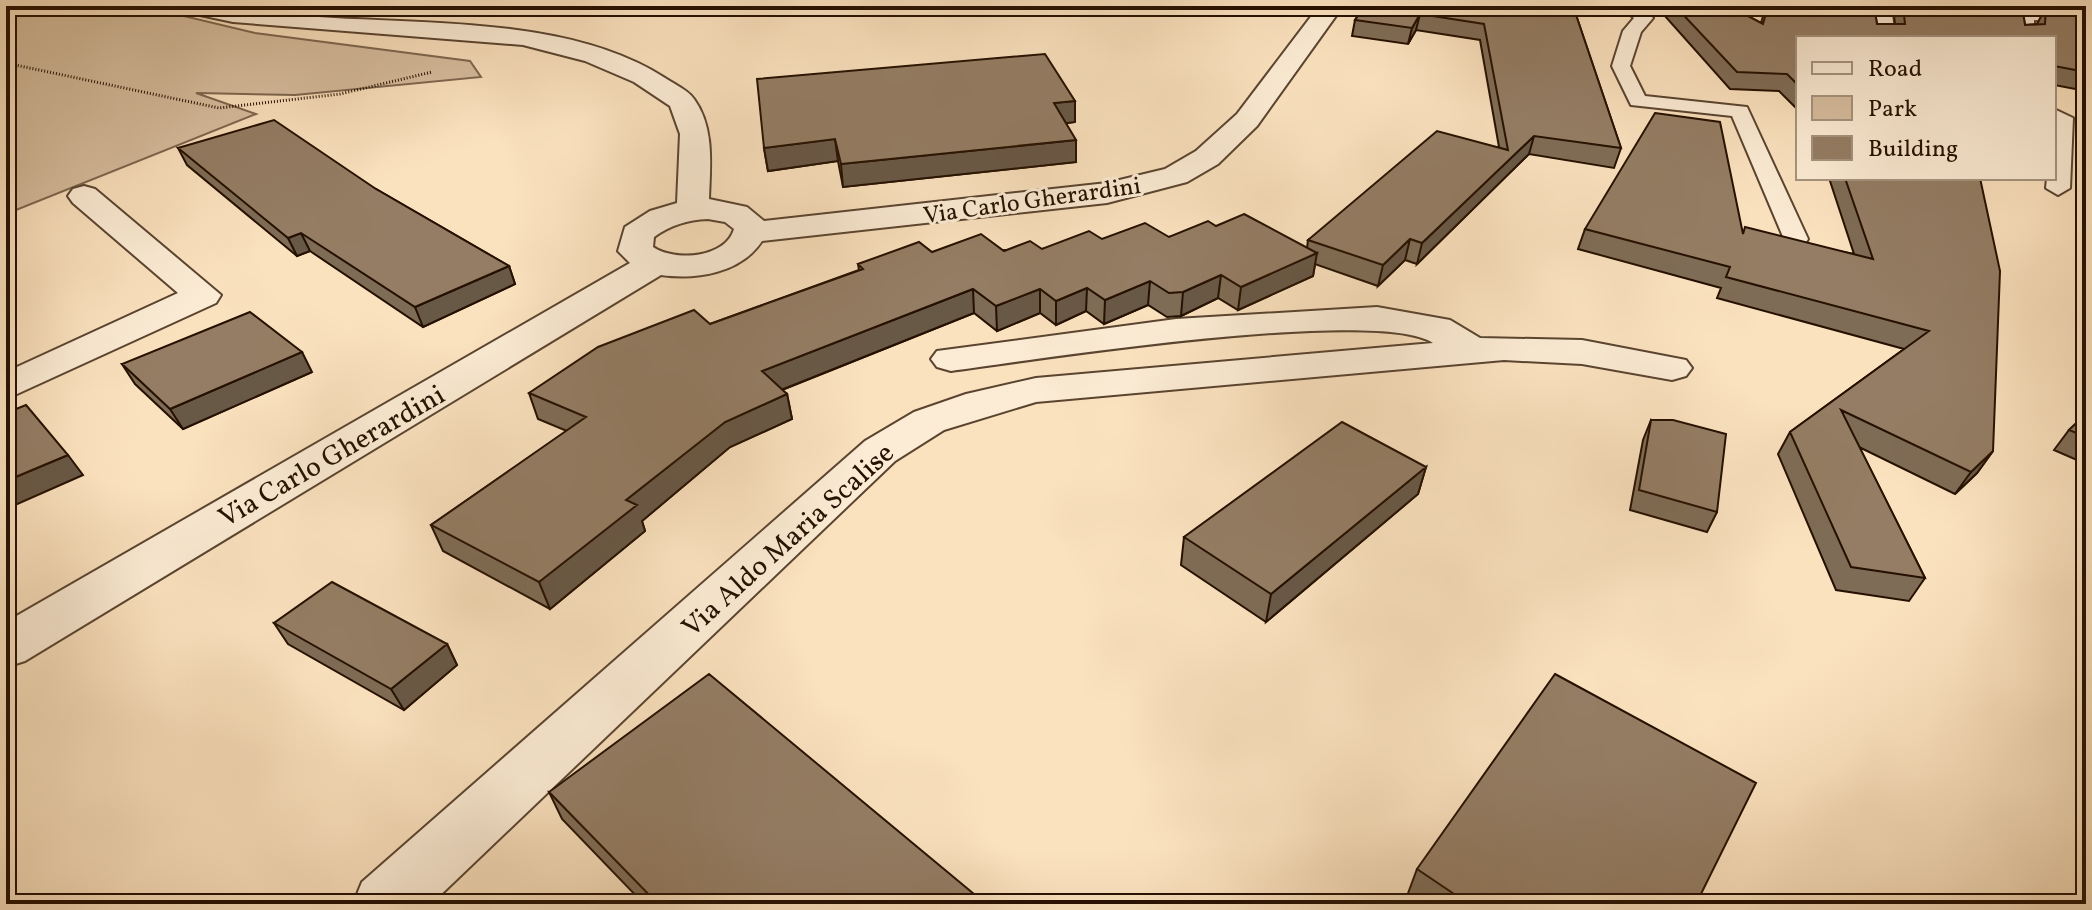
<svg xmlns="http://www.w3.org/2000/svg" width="2092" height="910" font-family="Vollkorn,serif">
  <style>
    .green { fill: #d7be9f; stroke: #7e6750; stroke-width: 2 }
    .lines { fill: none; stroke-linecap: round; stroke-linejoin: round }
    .lane-casing { stroke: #5a4430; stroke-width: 4 }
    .street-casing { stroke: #5a4430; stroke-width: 4 }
    .path { stroke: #251001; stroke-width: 3; stroke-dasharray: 1 2; stroke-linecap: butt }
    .lane { fill: #fcecd5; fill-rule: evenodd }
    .street { fill: #fcecd5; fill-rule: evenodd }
    .wall { fill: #7f6c56; stroke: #251001; stroke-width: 2 }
    .shaded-wall { fill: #685846; stroke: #251001; stroke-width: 2 }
    .building { fill: #947d64; stroke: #251001; stroke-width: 2 }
    .labels { text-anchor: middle; stroke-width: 6; stroke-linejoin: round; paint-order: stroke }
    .far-street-label { font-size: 24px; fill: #251001; stroke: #fcecd5 }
    .street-label { font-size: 28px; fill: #251001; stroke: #fcecd5 }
  </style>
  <rect width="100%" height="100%" fill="#fbe2bf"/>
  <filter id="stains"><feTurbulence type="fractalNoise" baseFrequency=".0025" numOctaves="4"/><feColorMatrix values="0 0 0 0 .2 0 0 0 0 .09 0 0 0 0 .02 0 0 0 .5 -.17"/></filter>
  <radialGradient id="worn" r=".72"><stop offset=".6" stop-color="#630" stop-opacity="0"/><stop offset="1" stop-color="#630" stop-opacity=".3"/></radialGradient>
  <path class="green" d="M6 6H142L255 33 470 61 481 77 295 95 196 93 256 114 6 214Z"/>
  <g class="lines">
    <defs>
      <path id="lane" d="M1621 6H1640L1653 18 1641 32 1630 66 1645 96 1747 107 1808 239 1805 244H1787L1784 239 1732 116 1631 105 1612 66 1623 31 1634 18Z
        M2025 9 2086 14V24L2034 20V38H2016V14Z
        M2054 109 2073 118 2070 188 2058 195 2046 188 2047 178H2054Z"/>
      <path id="street" d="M177 6H224C357 33 547 2 665 78 674 84 688 90 694 99 715 128 710 166 709 199L747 207 764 221 1107 183 1165 169 1196 151 1237 114 1319 6H1343L1257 126 1218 164 1187 182 1107 203 762 241C741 273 697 280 661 275L25 661 6 667V622L630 263 618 251 625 227 650 211 677 203 680 134 670 106 634 82 585 61 523 45 233 22 181 11ZM708 219 725 222 734 229C726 258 675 262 653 247L654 237C671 225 687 220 708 219Z
        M1867 6H1891L1895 38H1871Z
        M84 186 95 189 221 295 216 303 6 399V372L178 293 73 203 68 196 73 189Z
        M1377 307 1450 320 1480 338 1582 340 1686 360 1692 368 1686 376 1672 380 1582 364 1504 360 1036 402 944 430 895 461 431 904H353L362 882 865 441 914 412 966 394 1036 378 1433 343C1379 306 1032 360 951 371L937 367 931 359 937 351 1176 319Z"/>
    </defs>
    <use href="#lane" class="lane-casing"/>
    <use href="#street" class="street-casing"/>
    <path class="path" d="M6 63 219 108 340 94 432 72"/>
    <use href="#lane" class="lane"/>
    <use href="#street" class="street"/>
  </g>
  <path class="wall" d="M1365 6H1573L1621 148 1614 168 1529 154 1417 264 1405 260 1378 286 1315 264 1313 276 1238 310 1218 298 1181 316 1167 317 1148 305 1104 324 1086 311 1056 325 1040 313 997 331 974 313 782 390 787 394 792 419 730 447 642 521 645 531 550 609 443 551 431 525 567 431 538 419 529 393 710 324 859 270 858 264 932 252 1042 249 1102 239 1169 237 1216 226 1307 248 1308 240 1499 147 1480 40 1416 30 1408 44 1352 36 1355 20Z
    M1656 6H1729L1761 23 1766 6H1874L1877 24H1895L1893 6H2022L2025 25 2037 24 2046 7 2086 11V91L2054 85V38H1798V110L1779 91 1730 89Z
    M1075 122 1066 123 1076 162 843 187 838 161 768 171 764 148Z
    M178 148 376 189 509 266 515 284 423 327 310 251 297 256 187 165Z
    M1829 178H1980L1993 451 1977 473 1955 494 1859 447 1925 578 1909 601 1836 590 1778 454 1790 432 1904 349 1717 298 1721 288 1578 249 1585 229 1743 233 1854 254Z
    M122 364 312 372 183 429 135 384Z
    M2086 414V464L2054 450 2069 430Z
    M1651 420 1717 512 1707 532 1630 510 1643 440Z
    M1426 467 1418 494 1266 622 1181 565 1184 537Z
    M274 623 447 644 457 665 404 710 288 644Z
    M549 792 986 904H644L562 819Z
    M1417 869 1696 904H1419L1407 896Z"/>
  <path class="shaded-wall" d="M1420 14 1416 30 1408 44 1412 28Z
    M1075 101V122L1054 125V103Z
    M1534 136 1529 154 1417 264 1422 243Z
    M835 139 838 161 768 171 764 148Z
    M1076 140V162L843 187 841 164Z
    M301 233 310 251 297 256 288 238Z
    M1410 239 1405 260 1378 286 1383 265Z
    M1317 253 1313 276 1238 310 1241 287Z
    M509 266 515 284 423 327 415 307Z
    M1221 275 1218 298 1181 316 1183 292Z
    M1150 281 1148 305 1104 324 1105 300Z
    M1087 288 1086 311 1056 325V301Z
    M973 289 974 313 766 396 762 371Z
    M1040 289V313L997 331 996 306Z
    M302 352 312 372 183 429 170 409Z
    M787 394 792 419 730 447 642 521 645 531 550 609 539 582 626 500 725 422Z
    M1993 451 1977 473 1955 494 1971 472Z
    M68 455 83 475 6 509V481Z
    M1426 467 1418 494 1266 622 1271 594Z
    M447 644 457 665 404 710 391 689Z"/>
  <path class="building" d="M1365 6H1573L1621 148 1534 136 1422 243 1410 239 1383 265 1308 240 1437 131 1508 150 1484 24 1420 14 1412 28 1355 20Z
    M1675 6H1729L1763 24 1768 6H1874L1877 24H1905L1903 6H2022L2025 25 2045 24 2046 7 2086 11V72L2054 66V38H1798V85L1787 74 1737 72Z
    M1045 54 1075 101 1054 103 1076 140 841 164 835 139 764 148 757 79Z
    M1655 113 1720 122 1743 234 1745 227 1873 259 1845 178H1980L2000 271 1993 451 1971 472 1841 410 1925 578 1851 567 1790 432 1929 331 1726 277 1730 267 1585 229Z
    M274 120 376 189 509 266 415 307 301 233 288 238 178 148Z
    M1244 214 1317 253 1241 287 1221 275 1183 292 1169 293 1150 281 1105 300 1087 288 1056 301 1040 289 996 306 973 289 762 371 787 394 725 422 626 500 637 505 539 582 431 525 586 417 529 393 598 347 694 310 710 324 863 269 858 264 919 242 932 252 981 234 1004 251 1030 241 1042 249 1089 231 1102 239 1145 223 1169 237 1208 221 1216 226Z
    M250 312 302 352 170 409 122 364Z
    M26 405 68 455 6 481V413Z
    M2086 414V437L2069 430Z
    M1651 420H1673L1726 434 1717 512 1639 490Z
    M1342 422 1426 467 1271 594 1184 537Z
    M332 582 447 644 391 689 274 623Z
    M709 674 986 904H658L549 792Z
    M1555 674 1756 783 1696 904H1469L1417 869Z"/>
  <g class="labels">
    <g class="far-street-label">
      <text transform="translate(1032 200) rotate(-8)" y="8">Via Carlo Gherardini</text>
    </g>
    <g class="street-label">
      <text transform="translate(331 455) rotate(-30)" y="10">Via Carlo Gherardini</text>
      <text transform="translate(787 539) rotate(-42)" y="10">Via Aldo Maria Scalise</text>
    </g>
  </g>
  <rect width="2092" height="910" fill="none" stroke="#fbe2bf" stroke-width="32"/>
  <rect x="8" y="8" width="2076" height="894" fill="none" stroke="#251001" stroke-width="4"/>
  <rect x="16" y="16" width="2060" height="878" fill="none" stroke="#251001" stroke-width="2"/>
  <rect x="1796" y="36" width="260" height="144" fill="#fcecd5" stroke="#a69480" stroke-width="2"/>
  <rect x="1812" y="62" width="40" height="12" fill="#fcecd5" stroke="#a69480" stroke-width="2"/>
  <text x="1868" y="76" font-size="24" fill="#251001">Road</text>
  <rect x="1812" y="96" width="40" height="24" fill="#d7be9f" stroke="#a69480" stroke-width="2"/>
  <text x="1868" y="116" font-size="24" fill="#251001">Park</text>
  <rect x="1812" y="136" width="40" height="24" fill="#947d64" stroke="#a69480" stroke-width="2"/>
  <text x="1868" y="156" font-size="24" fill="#251001">Building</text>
  <rect width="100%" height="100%" filter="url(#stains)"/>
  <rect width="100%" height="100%" fill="url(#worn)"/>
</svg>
